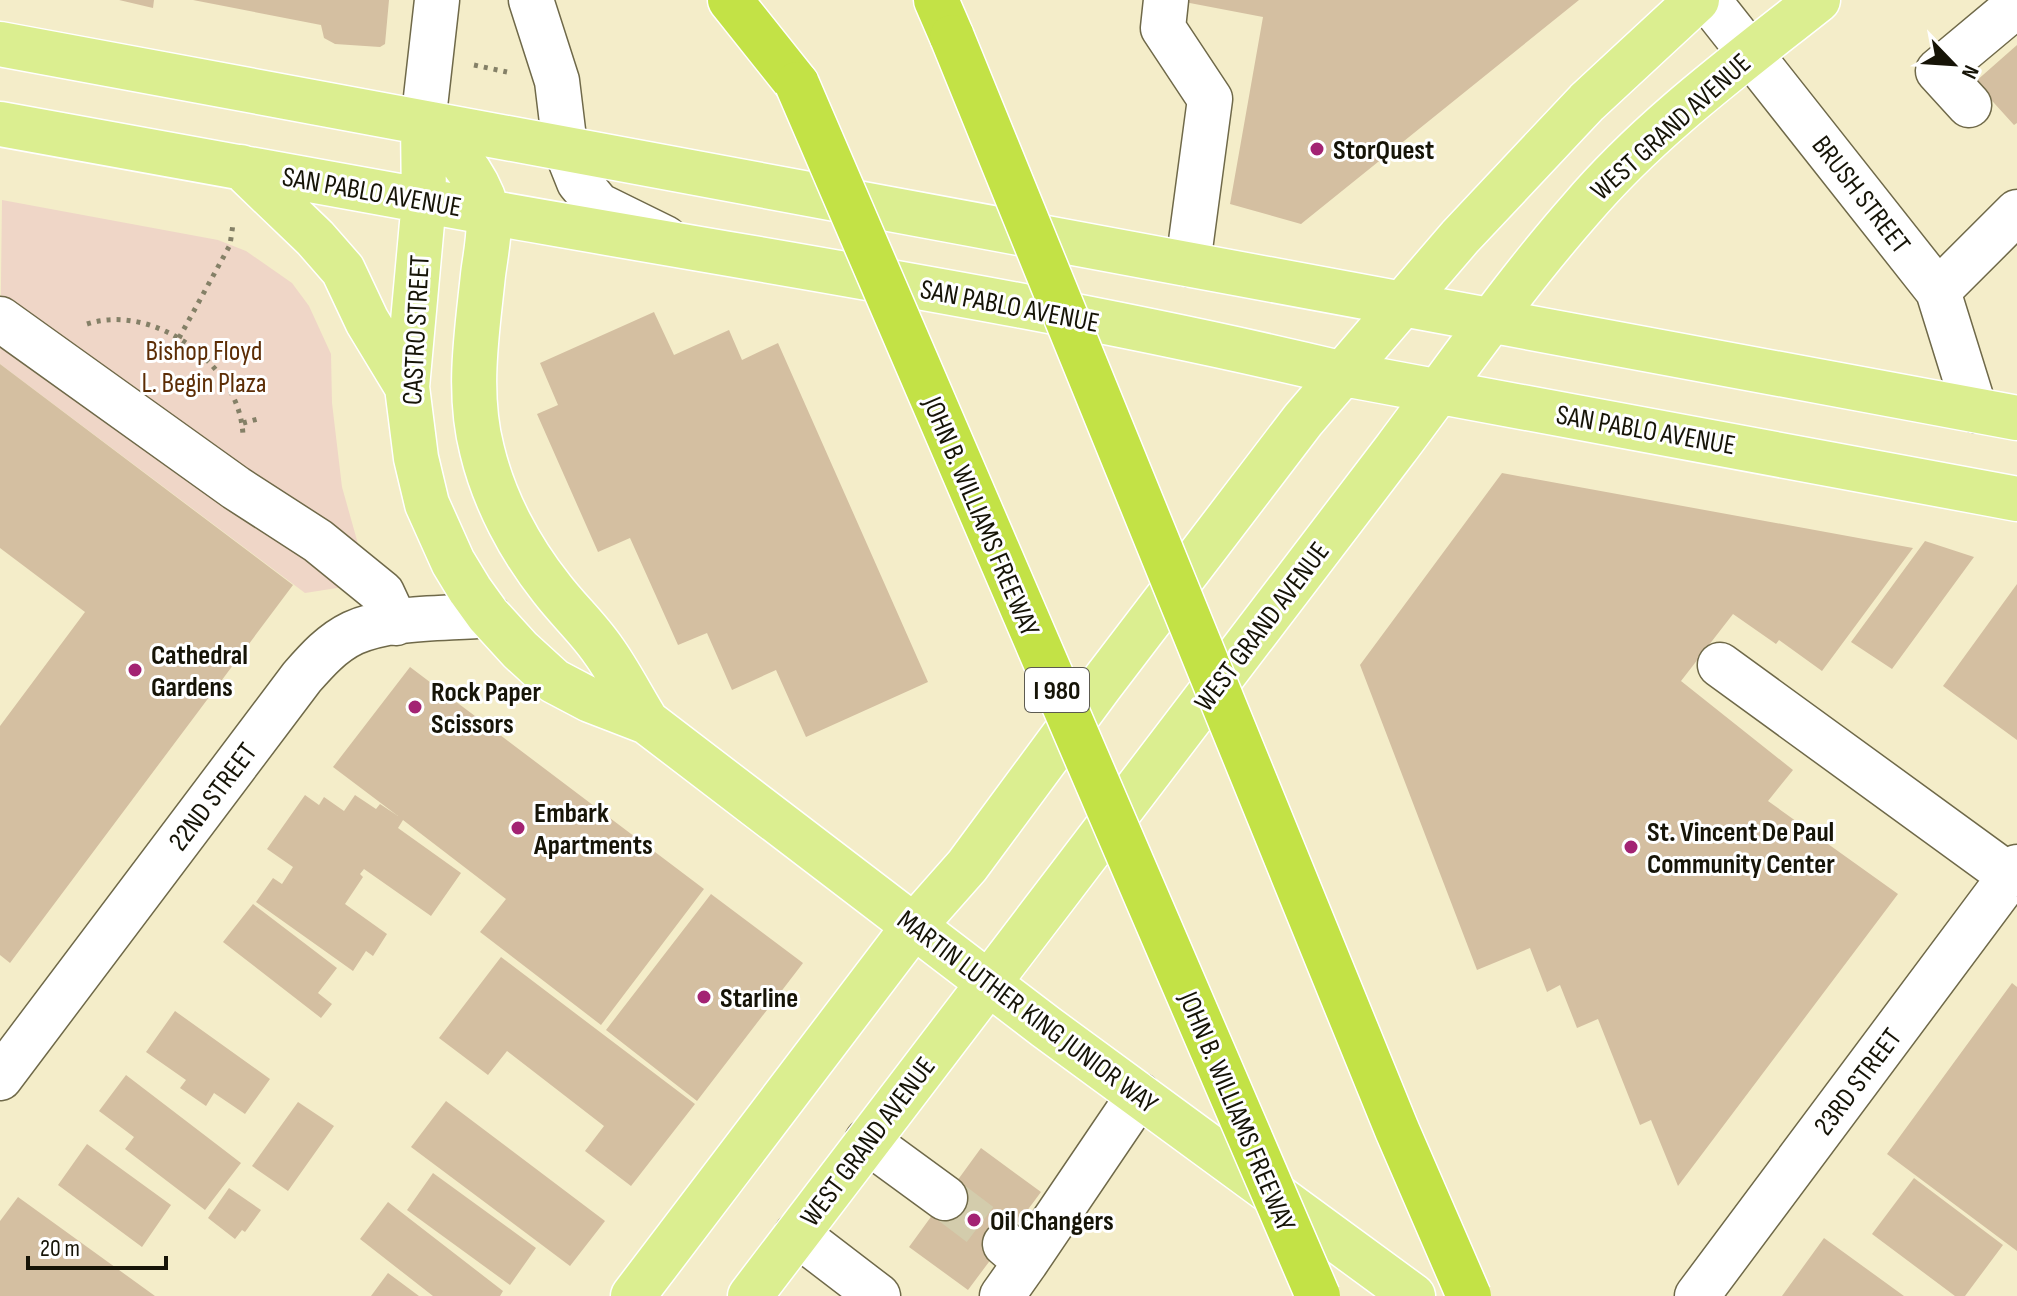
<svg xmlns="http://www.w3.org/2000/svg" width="2017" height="1296" font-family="'Sofia Sans Condensed',sans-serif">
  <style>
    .green { fill: #efd6c7 }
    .building { fill: #d4bfa1 }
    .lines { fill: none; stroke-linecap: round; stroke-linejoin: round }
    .minor-tunnel { stroke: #d3ccac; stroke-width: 44; stroke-dasharray: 44 22; stroke-linecap: butt }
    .minor-casing { stroke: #6f6949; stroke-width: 47 }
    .major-casing { stroke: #fff; stroke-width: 47 }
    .highway-casing { stroke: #fff; stroke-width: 47 }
    .path { stroke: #848067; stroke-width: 5; stroke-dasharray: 4 6; stroke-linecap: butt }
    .minor { stroke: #fff; stroke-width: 44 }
    .major { stroke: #dbee90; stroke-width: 44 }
    .highway { stroke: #c3e246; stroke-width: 44 }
    .highway-bridge-casing { stroke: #fff; stroke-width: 47; stroke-linecap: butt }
    .highway-bridge { stroke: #c3e246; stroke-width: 44 }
    .poi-dot { fill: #a32373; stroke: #fff; stroke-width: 3 }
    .labels { text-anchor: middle; stroke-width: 6; stroke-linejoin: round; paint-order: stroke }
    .shield { fill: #fff; stroke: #5c5a51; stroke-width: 2 }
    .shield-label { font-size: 26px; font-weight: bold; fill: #161407 }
    .street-label { font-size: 28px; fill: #161407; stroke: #fff }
    .poi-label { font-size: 28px; font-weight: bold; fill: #161407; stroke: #fff; text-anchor: start }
    .park-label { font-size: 28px; fill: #5c2d05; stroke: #fff }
  </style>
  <rect width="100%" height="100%" fill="#f4edc9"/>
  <path class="green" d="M2 200 218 240 246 251 292 283 309 306 331 354 332 403 342 487 369 583 305 593 0 364Z"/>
  <path class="building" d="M119 0H154L153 8Z
    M193 0H389L385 44 380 47 335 44 324 38 321 25Z
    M1174 0H1579L1301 224 1230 204 1263 17Z
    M2017 45V123L2014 125 1975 82Z
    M654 312 674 355 729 330 742 360 778 343 928 682 806 737 776 670 732 690 707 633 678 645 630 538 598 552 537 414 558 405 540 363Z
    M0 364 293 585 10 963 0 955V726L85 612 0 548Z
    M1502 473 1913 548 1822 671 1779 640 1776 644 1733 614 1681 681 1793 770 1768 801 1898 894 1678 1186 1651 1120 1640 1125 1598 1019 1577 1028 1560 985 1547 992 1530 948 1477 970 1360 665Z
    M1925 541 1974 557 1892 669 1851 642Z
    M2017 584V740L1943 686Z
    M410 667 704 889 601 1025 480 932 506 899 403 820 398 828 461 873 431 916 364 869 360 874 363 877 345 904 387 934 373 956 366 951 353 971 256 902 273 878 282 884 293 867 267 849 305 795 319 805 324 797 344 811 355 795 376 809 380 804 398 816 333 767Z
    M711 894 803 963 697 1101 606 1030Z
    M253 904 337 968 318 993 332 1004 321 1018 223 942Z
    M501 957 695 1104 631 1186 585 1151 604 1126 507 1051 488 1075 439 1038Z
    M2012 983 2017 987V1251L1887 1154Z
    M175 1011 270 1079 245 1114 214 1093 206 1106 180 1088 186 1080 146 1052Z
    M126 1075 241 1163 205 1210 125 1149 134 1137 99 1111Z
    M446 1101 605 1221 570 1266 411 1147Z
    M298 1102 334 1126 288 1191 252 1166Z
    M87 1144 171 1205 142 1247 58 1185Z
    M981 1148 1041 1192 968 1290 909 1247Z
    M433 1173 536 1248 510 1285 407 1210Z
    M1914 1178 2003 1245 1965 1296H1955L1872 1234Z
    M229 1188 261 1210 245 1232 242 1230 235 1239 208 1218Z
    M18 1197 155 1296H0V1221Z
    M388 1202 503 1291 500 1296H433L360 1239Z
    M1824 1238 1904 1296H1782Z
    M388 1273 419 1296H371Z"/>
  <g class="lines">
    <path class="minor-tunnel" d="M945 1198 1003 1242"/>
    <defs>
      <path id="minor" d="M531 0 557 81 565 147 579 182 598 205 665 238
        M1166 0 1163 28 1210 99 1188 264
        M1708 0 1938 291 1975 410
        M1969 105 1938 71 2017 5
        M423 124 437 0
        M1938 291 2017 212
        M0 319 236 488 318 541 382 593 396 623
        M1720 665 2010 876
        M0 1078 302 677C317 660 332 643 353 633 390 616 448 619 488 615
        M867 1141 945 1198
        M797 1234 878 1296
        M1026 1262 1139 1095
        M1002 1296 1026 1262 1005 1244
        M1697 1296 2017 867"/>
      <path id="major" d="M0 44 2017 418
        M0 124C162 153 324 184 487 212 773 263 1062 306 1344 374L2017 499
        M423 124 424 201 407 387 416 458 427 504 453 562 470 590 488 615 520 650 554 681 590 700 647 722 1046 1027 1413 1296
        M423 124C452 147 476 172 487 209 492 225 485 258 483 275 477 333 467 392 482 450 494 500 520 549 552 589 568 610 588 628 603 650 619 672 632 698 647 722
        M241 167 315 238 343 270 367 321 407 387
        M633 1296 914 926 967 866 1100 686 1303 420 1460 237 1587 102 1697 0
        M750 1296 1395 450C1456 369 1514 285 1581 209 1649 129 1736 65 1818 0"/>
      <path id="highway" d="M730 0 797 84
        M936 0 952 37"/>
    </defs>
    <use href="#minor" class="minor-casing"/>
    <use href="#major" class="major-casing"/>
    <use href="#highway" class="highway-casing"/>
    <path class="path" d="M474 65 507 72
      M87 324C155 302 241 366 243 436
      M179 338 230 245 233 224
      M243 423 258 419"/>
    <use href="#minor" class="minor"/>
    <use href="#major" class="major"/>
    <use href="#highway" class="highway"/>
    <defs>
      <path id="highway-bridge" d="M952 37 1397 1130 1469 1296
        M797 84 1318 1296"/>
    </defs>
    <use href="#highway-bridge" class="highway-bridge-casing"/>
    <use href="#highway-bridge" class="highway-bridge"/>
  </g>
  <g class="poi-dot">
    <circle cx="1317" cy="149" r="8"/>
    <circle cx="135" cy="670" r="8"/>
    <circle cx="415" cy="707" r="8"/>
    <circle cx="518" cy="828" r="8"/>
    <circle cx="1631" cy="847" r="8"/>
    <circle cx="704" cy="997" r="8"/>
    <circle cx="974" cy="1220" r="8"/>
  </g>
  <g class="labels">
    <rect class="shield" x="1025" y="668" width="64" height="44" rx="6"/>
    <g class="shield-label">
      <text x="1057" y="699">I 980</text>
    </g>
    <g class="street-label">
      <text transform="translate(1670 126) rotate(-42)" y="10">WEST GRAND AVENUE</text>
      <text transform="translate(372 191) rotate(10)" y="10">SAN PABLO AVENUE</text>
      <text transform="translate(1862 194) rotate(52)" y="10">BRUSH STREET</text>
      <text transform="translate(1010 305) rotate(11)" y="10">SAN PABLO AVENUE</text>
      <text transform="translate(415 330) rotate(-87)" y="10">CASTRO STREET</text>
      <text transform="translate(1646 429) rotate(10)" y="10">SAN PABLO AVENUE</text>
      <text transform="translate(982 516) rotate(67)" y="10">JOHN B. WILLIAMS FREEWAY</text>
      <text transform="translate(1261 626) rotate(-53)" y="10">WEST GRAND AVENUE</text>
      <text transform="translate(212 796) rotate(-53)" y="10">22ND STREET</text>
      <text transform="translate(1028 1011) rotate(37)" y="10">MARTIN LUTHER KING JUNIOR WAY</text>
      <text transform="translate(1857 1081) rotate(-53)" y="10">23RD STREET</text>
      <text transform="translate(1238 1111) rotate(67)" y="10">JOHN B. WILLIAMS FREEWAY</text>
      <text transform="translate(867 1141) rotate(-53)" y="10">WEST GRAND AVENUE</text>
    </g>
    <g class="poi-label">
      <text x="1333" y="159">StorQuest</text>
      <text x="151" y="664">Cathedral<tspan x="151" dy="32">Gardens</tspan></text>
      <text x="431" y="701">Rock Paper<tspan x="431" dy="32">Scissors</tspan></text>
      <text x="534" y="822">Embark<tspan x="534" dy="32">Apartments</tspan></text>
      <text x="1647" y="841">St. Vincent De Paul<tspan x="1647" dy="32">Community Center</tspan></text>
      <text x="720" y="1007">Starline</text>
      <text x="990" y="1230">Oil Changers</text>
    </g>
    <g class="park-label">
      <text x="204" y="360">Bishop Floyd<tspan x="204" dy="32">L. Begin Plaza</tspan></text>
    </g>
  </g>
  <g transform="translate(1953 64) rotate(115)" stroke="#ffffff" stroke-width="6" paint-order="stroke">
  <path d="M0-6L14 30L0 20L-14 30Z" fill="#161407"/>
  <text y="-12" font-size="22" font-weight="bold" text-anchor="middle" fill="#161407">N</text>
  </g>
  <path d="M28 1256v12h138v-12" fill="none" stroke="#161407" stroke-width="4"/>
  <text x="40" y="1256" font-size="24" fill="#161407" stroke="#ffffff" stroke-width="6" paint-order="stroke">20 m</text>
</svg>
